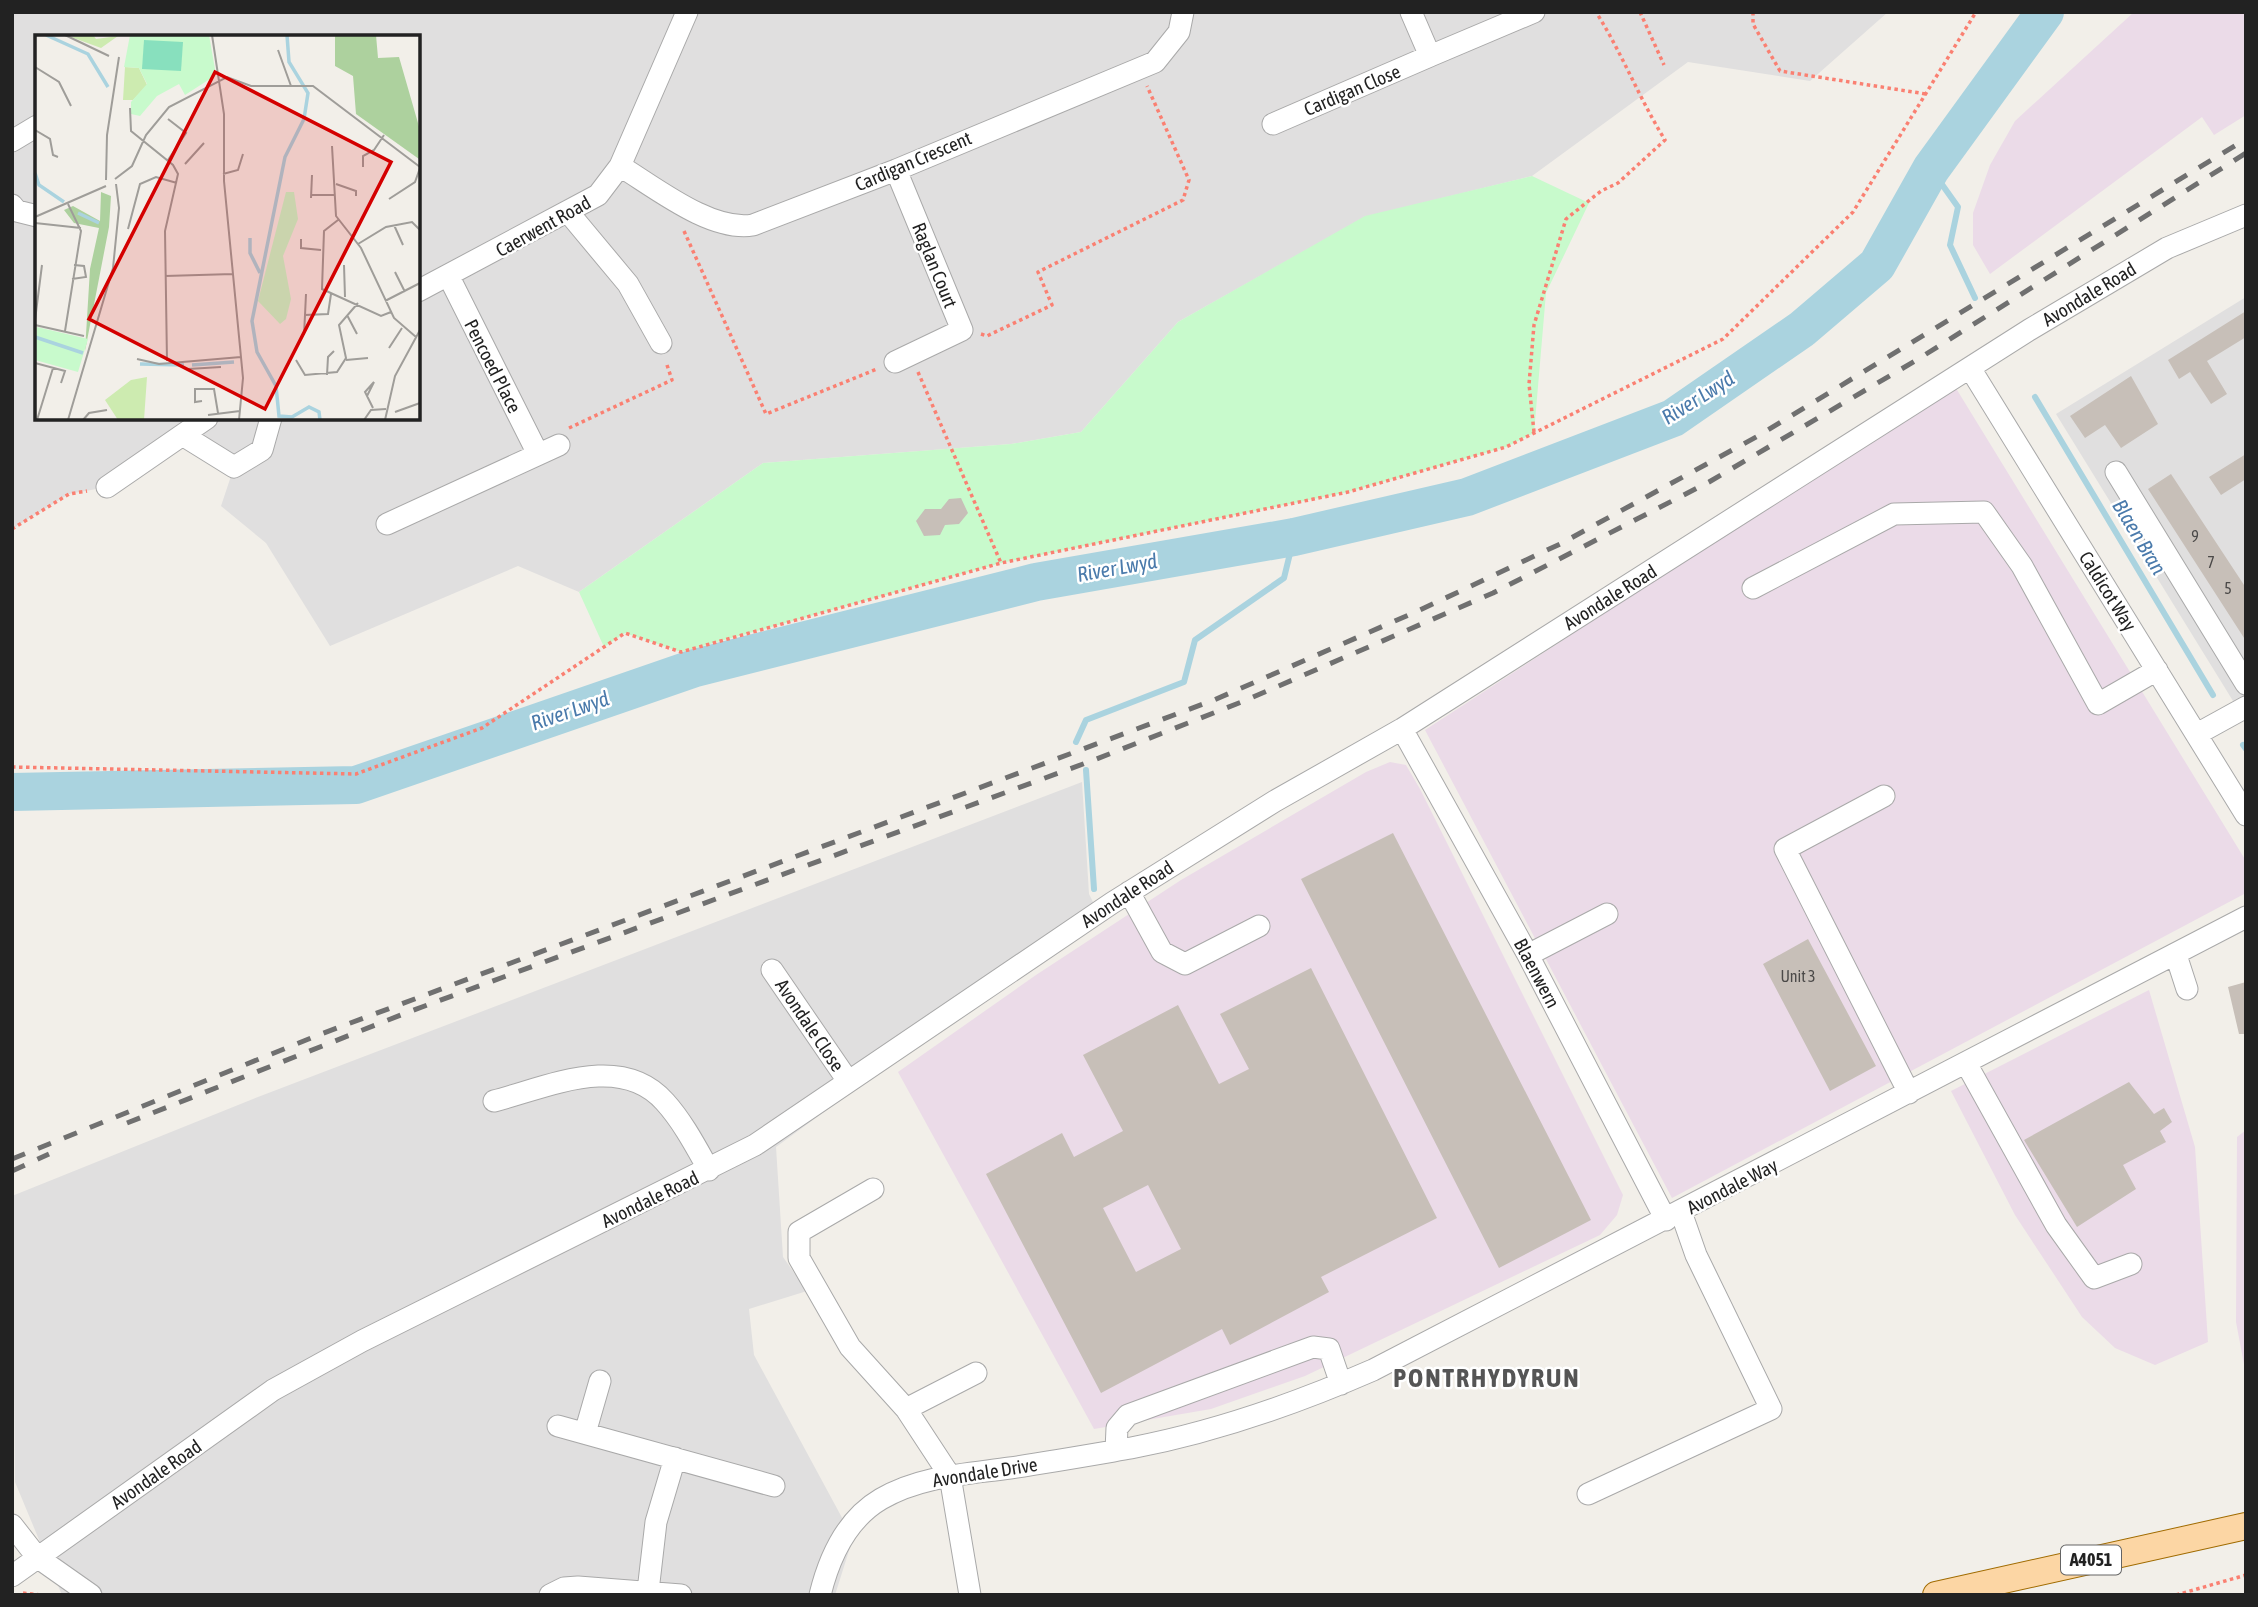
<svg xmlns="http://www.w3.org/2000/svg" width="2258" height="1607" font-family="'Asap Condensed',sans-serif">
  <style>
    .residential { fill: #e0dfdf; fill-rule: evenodd }
    .industrial { fill: #ebdbe8 }
    .park { fill: #c8facc }
    .lines { fill: none; stroke-linecap: round; stroke-linejoin: round }
    .stream { stroke: #aad3df; stroke-width: 6 }
    .river { stroke: #aad3df; stroke-width: 38 }
    .building { fill: #c7bfb8; fill-rule: evenodd }
    .minor-casing { stroke: #a9a9a9; stroke-width: 23 }
    .major-casing { stroke: #a06b00; stroke-width: 28 }
    .path { stroke: #fa8072; stroke-width: 3.5; stroke-dasharray: 3.5 3.5; stroke-linecap: butt }
    .minor { stroke: #fff; stroke-width: 21 }
    .major { stroke: #fcd6a4; stroke-width: 26 }
    .rail { stroke: #707070; stroke-width: 5; stroke-dasharray: 14 14; stroke-linecap: butt }
    .labels { text-anchor: middle; stroke-width: 5; stroke-linejoin: round; paint-order: stroke }
    .number-label { font-size: 16px; fill: #4b4948 }
    .shield { fill: #fff; stroke: #646464; stroke-width: 2 }
    .shield-label { font-size: 18px; font-weight: bold; fill: #222 }
    .street-label { font-size: 19px; fill: #222; stroke: #fff }
    .water-label { font-size: 21px; font-style: italic; fill: #4a7aab; stroke: #fff }
    .district-label { font-size: 26px; font-weight: bold; letter-spacing: 2px; fill: #555; stroke: #fff }
    .inset-river { fill: none; stroke: #aad3df; stroke-width: 3.5 }
    .inset-road { fill: none; stroke: #9f9d99; stroke-width: 2 }
    .view { fill: #d40000; fill-opacity: 0.15; stroke: #d40000; stroke-width: 3.5 }
    .inset-edge { fill: none; stroke: #222; stroke-width: 3.5 }
  </style>
  <rect width="100%" height="100%" fill="#f2efe9"/>
  <path class="residential" d="M12 12H1888L1810 81 1688 62 1532 176 1365 217 1178 322 1081 432 1011 444 763 463 579 592 518 566 330 646 266 543 221 506 234 467 184 436 107 487 69 494 12 529ZM37 37H418V418H37Z
    M2246 297V722L2056 414Z
    M1082 782 1089 894 1103 922 839 1101 776 1147 783 1257 807 1291 749 1309 754 1355 853 1538 835 1595H62L15 1482 12 1196 253 1099Z"/>
  <path class="industrial" d="M2134 12H2246V115L2214 135 2202 117 1990 274 1973 245V213L1990 165 2015 121Z
    M1954 385 2246 861V893L1672 1198 1425 730Z
    M1390 762 1406 765 1420 789 1623 1195 1617 1215 1600 1235 1305 1376 1211 1409 1094 1429 898 1072 1036 975 1181 880 1366 772Z
    M2149 990 2195 1147 2208 1342 2155 1365 2115 1348 2082 1317 2015 1215 1951 1091Z
    M2246 1130V1375L2236 1322 2237 1137Z"/>
  <path class="park" d="M1532 176 1589 203 1546 293 1534 433 1506 447 1348 492 1001 563 681 652 625 633 604 647 579 592 763 463 1011 444 1081 432 1178 322 1365 216Z"/>
  <g class="lines">
    <path class="stream" d="M1931 169 1958 207 1950 245 1975 298
      M2035 397 2213 695
      M1076 742 1086 720 1184 682 1195 640 1284 578 1294 537
      M2243 745 2246 749
      M1086 770 1094 889"/>
    <path class="river" d="M12 792 356 785 695 668 1036 582 1294 537 1467 497 1673 418 1802 329 1877 265 1931 169 2045 12"/>
  </g>
  <path class="building" d="M2246 311V337L2207 361 2227 394 2211 404 2190 372 2179 379 2168 360Z
    M2131 376 2158 424 2121 448 2105 425 2085 438 2070 416Z
    M2246 454V479L2221 495 2209 477Z
    M2171 474 2246 588V641L2148 489Z
    M961 498 968 513 959 524 945 525 940 535 924 536 916 521 925 509H941L949 499Z
    M1393 833 1591 1220 1499 1268 1301 879Z
    M1808 939 1876 1066 1830 1091 1763 964Z
    M1311 968 1437 1218 1321 1277 1329 1292 1230 1345 1222 1329 1101 1393 986 1174 1062 1133 1074 1157 1123 1131 1083 1055 1178 1005 1219 1084 1249 1069 1220 1014ZM1148 1185 1181 1249 1136 1272 1103 1208Z
    M2246 982V1034H2239L2228 987Z
    M2129 1082 2154 1114 2164 1108 2172 1122 2160 1131 2166 1142 2123 1165 2136 1189 2077 1227 2024 1140Z"/>
  <g class="lines">
    <defs>
      <path id="minor" d="M1411 12 1430 56 1534 12
        M1273 124 1430 56
        M12 141 37 126
        M620 166C656 188 711 232 753 225L896 170 1155 62 1179 32 1183 12
        M12 205 17 211 37 216
        M568 212 628 284 661 343
        M449 277 538 454
        M418 291 598 195 620 166 687 12
        M895 362 962 330 896 170
        M1970 368 2246 815
        M184 436 234 467 262 450 271 418
        M2116 472 2246 684
        M107 487 207 418
        M387 524 559 445
        M1753 588 1894 514 1984 512 2022 566 2098 704 2157 670
        M1402 729 1528 955 1666 1220
        M2197 734 2246 707
        M1884 796 1785 849 1909 1093
        M1129 892 1162 952 1185 964 1259 926
        M1528 955 1607 914
        M2176 955 2187 989
        M772 970 848 1081
        M1966 1063 2056 1225 2094 1278 2131 1264
        M494 1101C548 1087 621 1052 665 1102 683 1122 696 1147 709 1170
        M873 1189 799 1232V1258L850 1347 906 1409
        M558 1426 774 1486
        M585 1433 600 1381
        M1116 1450 1117 1428 1128 1415 1313 1347 1329 1349 1341 1384
        M1588 1494 1771 1409 1696 1255 1681 1212
        M12 1525 37 1557 91 1595
        M12 1576 273 1390 362 1341 755 1145 1112 903 1275 801 1402 729 2029 330 2167 248 2246 215
        M648 1591 656 1522 675 1458
        M550 1595 564 1588 578 1587 681 1595
        M820 1595C829 1558 847 1519 881 1499 920 1476 967 1474 1010 1468 1050 1462 1090 1455 1131 1448 1215 1432 1295 1404 1373 1370L2246 917
        M970 1595 950 1476 906 1409 976 1373"/>
      <path id="major" d="M1936 1595 2246 1526"/>
    </defs>
    <use href="#minor" class="minor-casing"/>
    <use href="#major" class="major-casing"/>
    <path class="path" d="M1640 12 1664 65
      M1753 12V24L1780 71 1926 94
      M684 231 766 414 877 369
      M981 334 987 336 1052 305 1038 272 1183 200 1189 180 1147 86
      M918 372 1001 563
      M569 428 672 380 666 362
      M1534 432 1529 384 1534 325 1566 219 1601 191 1618 183 1665 140C1639 98 1622 53 1596 12
      M12 529 69 494 87 491
      M12 767 356 774 482 728 625 633 681 652 1001 563 1348 492 1506 447 1723 339 1853 212 1976 12
      M23 1593 41 1595
      M2176 1595 2246 1575"/>
    <use href="#minor" class="minor"/>
    <use href="#major" class="major"/>
    <path class="rail" d="M127 1123 411 1011 1094 760 1244 701 1493 593 1709 482 1915 361 2246 153
      M12 1159 321 1034 1214 700 1420 610 1560 544 1758 436 2246 139
      M12 1171 49 1154"/>
  </g>
  <g class="labels">
    <g class="number-label">
      <text x="2195" y="542">9</text>
      <text x="2211" y="568">7</text>
      <text x="2228" y="594">5</text>
      <text x="1798" y="982">Unit 3</text>
    </g>
    <rect class="shield" x="2061" y="1545.5" width="60" height="29" rx="5"/>
    <g class="shield-label">
      <text x="2091" y="1566">A4051</text>
    </g>
    <g class="street-label">
      <text transform="translate(1352 90) rotate(-23)" y="7">Cardigan Close</text>
      <text transform="translate(913 161) rotate(-23)" y="7">Cardigan Crescent</text>
      <text transform="translate(543 226) rotate(-29)" y="7">Caerwent Road</text>
      <text transform="translate(935 265) rotate(68)" y="7">Raglan Court</text>
      <text transform="translate(2089 294) rotate(-31)" y="7">Avondale Road</text>
      <text transform="translate(493 366) rotate(63)" y="7">Pencoed Place</text>
      <text transform="translate(2108 591) rotate(58)" y="7">Caldicot Way</text>
      <text transform="translate(1610 597) rotate(-32)" y="7">Avondale Road</text>
      <text transform="translate(1127 894) rotate(-33)" y="7">Avondale Road</text>
      <text transform="translate(1537 973) rotate(62)" y="7">Blaenwern</text>
      <text transform="translate(810 1025) rotate(56)" y="7">Avondale Close</text>
      <text transform="translate(1732 1186) rotate(-27)" y="7">Avondale Way</text>
      <text transform="translate(650 1199) rotate(-26)" y="7">Avondale Road</text>
      <text transform="translate(985 1472) rotate(-9)" y="7">Avondale Drive</text>
      <text transform="translate(156 1474) rotate(-35)" y="7">Avondale Road</text>
    </g>
    <g class="water-label">
      <text transform="translate(1698 398) rotate(-32)" y="7">River Lwyd</text>
      <text transform="translate(2139 537) rotate(59)" y="7">Blaen Bran</text>
      <text transform="translate(1117 568) rotate(-10)" y="7">River Lwyd</text>
      <text transform="translate(570 711) rotate(-19)" y="7">River Lwyd</text>
    </g>
    <g class="district-label">
      <text x="1487" y="1387">PONTRHYDYRUN</text>
    </g>
  </g>
  <g transform="translate(35 35)">
    <rect width="385" height="385" fill="#f2efe9"/>
    <path d="M58 0 61 4 83 1 66 13 36 2ZM90 32 104 33 112 50 98 65H88ZM112 342 109 385H83L70 365 96 345Z" fill="#cdebb0"/>
    <path d="M300 0H341L343 23 364 22 385 95 384 124 321 79 318 41 300 31ZM66 157 76 161 74 192 50 316 55 234 64 193 39 188 29 175 38 171 65 186Z" fill="#add19e"/>
    <path d="M95 0H174L181 40 150 60 144 49 122 61 105 81 96 79V67L112 49 104 33 89 32ZM251 157H259L263 184 248 221 256 264 251 284 245 289 223 266ZM2 292 53 304 43 337 0 325Z" fill="#c8facc"/>
    <path d="M109 5 148 7 146 36 107 34Z" fill="#88e0be"/>
    <path class="inset-river" d="M11 0 53 19 73 52M252 0 254 27 273 58 269 84 250 122 217 286 222 317 241 351 244 381 257 382 274 372 284 377 285 385M0 138 4 150 29 167M43 178 64 188M215 203V218L225 238M0 302 48 318M105 329 149 330M157 330 199 327"/>
    <path class="inset-road" d="M30 0 74 21M177 0 189 79V146L208 343 204 385M243 15 256 51M0 32 24 47 36 71M95 73 96 96 138 130 143 139 130 196 132 326M133 84 151 98 133 125M0 95 15 104 18 120 23 122M297 111 301 181 326 213 359 283 381 302M150 129 169 108M328 132V121L339 115 349 100M188 139 203 135 208 119M80 144 97 131 111 100 134 72 192 42 216 51H278L385 132M71 145 72 100 84 22M301 149 321 156V161M276 160H300M276 163 277 140M354 164 380 147 385 133M0 182 71 151M303 185 289 196 287 254 346 281 356 277M0 188 46 193M359 190 368 210M93 194 105 149 121 142 142 148M266 204V213L286 215M323 209 351 192 377 187 385 195M309 230 310 262M360 237 370 257M130 241 198 239M37 244 51 242 49 231 39 230M350 266 385 248M270 280 271 259M312 280 322 299M0 285 7 230M0 290 49 301M30 296 46 196 33 169M269 300 270 280 293 279 296 259M354 313 367 293M102 324 124 329 206 322M261 325 270 340 302 337 311 323 304 290 323 268M311 325 333 323M0 328 30 336 26 348M153 334 186 332M292 340 293 322 299 316M332 361 339 347 330 357 338 373M167 366 160 367V354H179L183 378M360 377 385 368M173 380 205 376M2 385 18 333M33 385 78 233 84 173 81 149M48 385 54 378 72 375M329 385 336 375 351 374M350 385 360 341 385 295"/>
    <path class="view" d="M180 37 356 127 230 374 54 284Z"/>
    <rect width="385" height="385" class="inset-edge"/>
  </g>
  <rect width="2258" height="1607" fill="none" stroke="#222222" stroke-width="28"/>
</svg>
